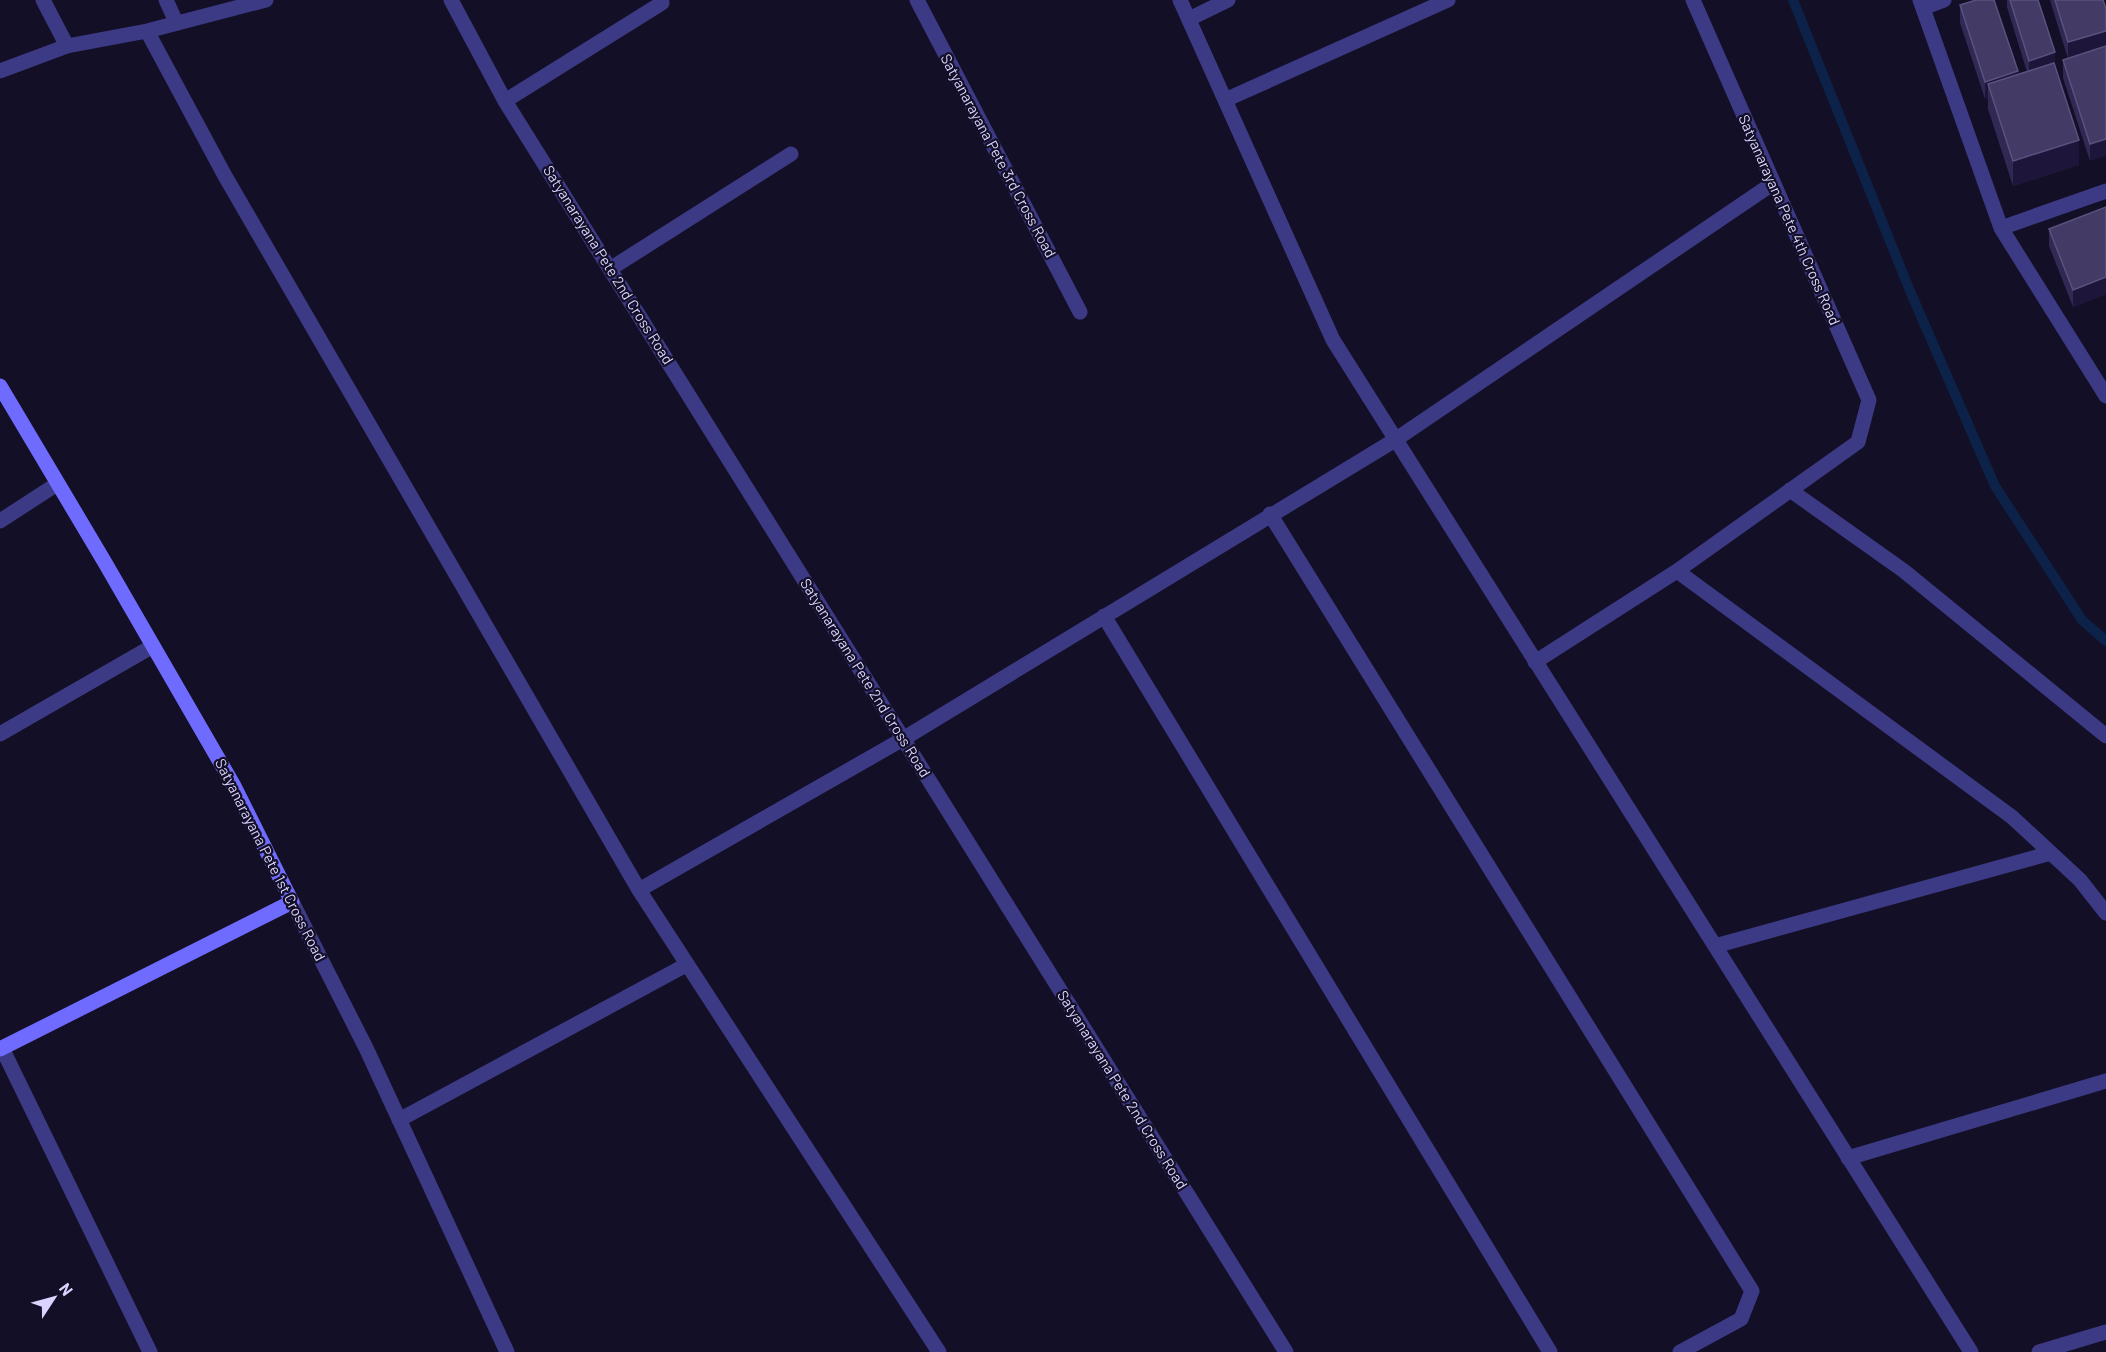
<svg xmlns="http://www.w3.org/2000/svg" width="2106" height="1352" font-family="Barlow,sans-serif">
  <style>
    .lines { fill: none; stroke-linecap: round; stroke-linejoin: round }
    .stream { stroke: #0c2248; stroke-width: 10 }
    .street { stroke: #3d3a85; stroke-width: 15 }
    .secondary { stroke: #6f6bff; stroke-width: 15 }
    .wall { fill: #312854 }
    .shaded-wall { fill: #1d163a }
    .building { fill: #433a66; stroke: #5a527e; stroke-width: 1.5 }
    .labels { text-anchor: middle; stroke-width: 4.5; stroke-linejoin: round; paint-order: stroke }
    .street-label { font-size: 15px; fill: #d9d4ff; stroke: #130f26 }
  </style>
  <rect width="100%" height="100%" fill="#130f26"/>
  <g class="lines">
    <path class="stream" d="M1793 0 1910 291 1995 486 2082 620 2106 641"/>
    <path class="street" d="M43 0 67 46
      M166 0 176 22
      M451 0 505 101 1286 1352
      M917 0 1080 312
      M1180 0 1333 340 1971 1352
      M1920 0 2001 228 2106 396
      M1923 8 1944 0
      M1189 19 1228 0
      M147 31 225 176 639 890 939 1352
      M0 71 67 46 147 31 266 0
      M1225 100 1448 0
      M505 101 662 3
      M2001 228 2106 191
      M610 269 791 154
      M1790 490 1904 571 2106 736
      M1270 514 1752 1291 1741 1319 1680 1352
      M0 521 57 484
      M1677 571 2012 817 2080 880 2106 913
      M1104 616 1550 1352
      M1535 662 1677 571 1858 442 1869 400 1693 0
      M0 734 153 646
      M639 890 903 739 1395 440 1772 184
      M292 902 366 1048 507 1352
      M1715 946 2051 853
      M2 1048 150 1352
      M399 1120 686 965
      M1848 1158 2106 1081
      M2039 1352 2106 1332"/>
    <path class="secondary" d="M0 386 104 561 234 786 292 902 0 1049"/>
  </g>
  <path class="wall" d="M2007 0H2038L2079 165 2013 186 1988 109V98L1985 99 1960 23V5L2018 75 2027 72 2007 7Z
    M2050 0H2103L2090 161 2063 78V60L2068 59Z
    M2106 207V294L2073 307 2049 246V229Z"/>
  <path class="shaded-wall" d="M2106 31V48L2068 60V42Z
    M2055 52V69L2029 78V61Z
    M2018 71V88L1988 84V98L1985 99V82Z
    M2106 139V156L2090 161V144Z
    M2079 140V165L2013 186V161Z
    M2106 277V294L2073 307V290Z"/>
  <path class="building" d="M1976 0H1994L2018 71 1985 82 1960 5Z
    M2010 0H2038L2055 52 2029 61Z
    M2055 0H2103L2106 9V31L2068 42Z
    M2106 46V139L2090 144 2063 60Z
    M2054 63 2079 140 2013 161 1988 84Z
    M2106 207V277L2073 290 2049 229Z"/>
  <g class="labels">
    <g class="street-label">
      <text transform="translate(998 156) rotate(62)" y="5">Satyanarayana Pete 3rd Cross Road</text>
      <text transform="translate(1789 220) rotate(66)" y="5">Satyanarayana Pete 4th Cross Road</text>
      <text transform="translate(608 265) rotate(58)" y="5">Satyanarayana Pete 2nd Cross Road</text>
      <text transform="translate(865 678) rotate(58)" y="5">Satyanarayana Pete 2nd Cross Road</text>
      <text transform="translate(270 860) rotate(63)" y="5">Satyanarayana Pete 1st Cross Road</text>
      <text transform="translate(1122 1090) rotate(58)" y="5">Satyanarayana Pete 2nd Cross Road</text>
    </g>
  </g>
  <g transform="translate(54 1298) rotate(54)" stroke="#130f26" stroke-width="4.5" paint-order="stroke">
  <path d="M0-4.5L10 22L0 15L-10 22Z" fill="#d9d4ff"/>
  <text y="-9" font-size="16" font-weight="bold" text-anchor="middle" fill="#d9d4ff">N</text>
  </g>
</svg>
